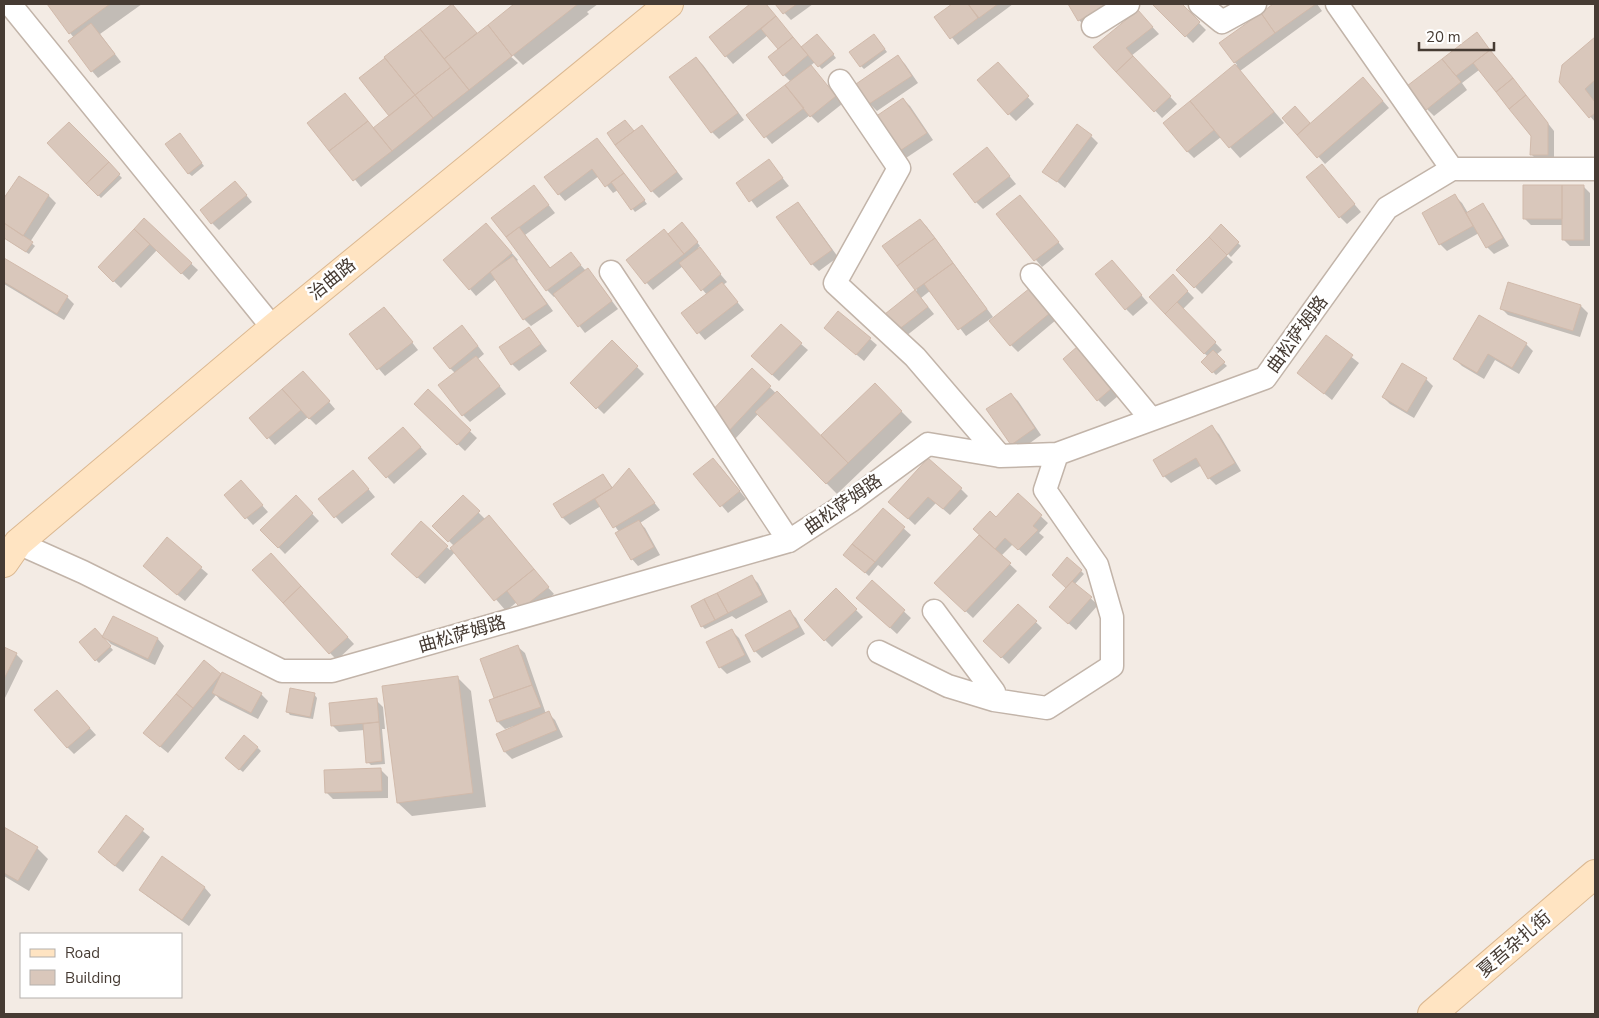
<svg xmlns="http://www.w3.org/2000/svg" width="1599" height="1018" font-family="'Nunito Sans','Noto Sans SC',sans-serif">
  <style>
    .shadow { fill: #0003 }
    .building { fill: #d9c7bb; stroke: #d1baab }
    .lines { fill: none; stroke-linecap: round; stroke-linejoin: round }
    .street-casing { stroke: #c2b4a9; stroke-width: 25 }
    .secondary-casing { stroke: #dbb891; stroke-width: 30 }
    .street { stroke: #fff; stroke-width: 22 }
    .secondary { stroke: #ffe4c2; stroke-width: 28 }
    .labels { text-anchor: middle; stroke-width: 5; stroke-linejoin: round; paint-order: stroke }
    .street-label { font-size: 18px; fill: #463b33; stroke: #fff }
  </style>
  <rect width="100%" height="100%" fill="#f3ebe4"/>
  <path class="shadow" d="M48 4H142L100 34 121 62 98 78 92 71 74 38Z
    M516 4H598L587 12 589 14 523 65 513 55H509L518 63 361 187 309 123 345 94 374 129 391 116 361 79 453 5 480 39 479 33Z
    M752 4H765L802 48 820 38 836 58 822 69 815 62 810 66 842 104 818 123 810 115 772 144 748 116 791 82 784 75 779 49 768 35 733 64 710 38Z
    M776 4H813L791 20Z
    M953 4H1013L958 45 935 17Z
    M1070 4H1127L1086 27 1079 20Z
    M1154 4H1180L1206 30 1193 43Z
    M1275 4H1317L1322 11 1240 71 1284 123 1240 158 1221 137 1194 158 1187 151 1195 105 1192 101 1237 65 1220 44Z
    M1145 19 1159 34 1131 56 1177 104 1162 118 1095 48Z
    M1477 34 1554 131V162H1539L1532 155 1531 136 1479 70 1462 83 1467 90 1434 116 1427 109Z
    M877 38 887 52 864 69 861 66Z
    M1595 38 1594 100 1595 122 1560 81 1563 65Z
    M898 57 905 64 918 83 877 111 870 104 857 84Z
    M696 58 703 65 744 120 719 139 712 132Z
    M1004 71 1034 104 1016 121 1009 114Z
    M1370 86 1389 108 1325 164 1284 118 1295 108 1310 125Z
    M903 99 910 106 933 140 906 158 899 151Z
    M69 123 122 178 101 198 48 143Z
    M642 126 683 179 659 198 652 191 634 132Z
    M1091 136 1098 143 1065 188 1044 171Z
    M182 138 204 166 192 176 188 173Z
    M597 140 604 147 647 204 635 212 618 190 613 193 599 176 565 201 559 194Z
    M987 149 1016 184 983 209 976 202Z
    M769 161 789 186 757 208 738 183Z
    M1328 173 1361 212 1347 224 1340 217Z
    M19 177 49 196 56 203 30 242 35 246 29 254 4 238V201Z
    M1583 186 1590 193V246H1570L1563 239V225H1531L1524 218Z
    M242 190 252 202 219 230 212 223Z
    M540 194 555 213 525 235 551 269 577 261 586 271 588 270 594 277 618 309 585 333 556 296 554 297 547 290 492 218Z
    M1020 196 1064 249 1042 267 998 215Z
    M1455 196 1462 203 1468 213 1482 205 1489 212 1509 246 1494 254 1487 247 1479 233 1447 251 1440 244 1423 213Z
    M798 203 804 210 838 257 819 271 812 264Z
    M144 220 198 270 189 280 157 250 121 288 99 267Z
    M920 220 927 227 993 317 966 336 931 290 921 298 934 314 906 336 887 314 917 290 884 246Z
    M486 224 518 260 517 261 553 311 531 326 524 319 496 279 476 296 470 289Z
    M1221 226 1241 246 1231 257 1211 237Z
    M685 227 700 246 698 248 727 282 723 285 744 310 705 340 683 314 707 295 683 266 653 290 627 260 668 235Z
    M1209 239 1233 262 1202 294 1178 270Z
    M4 259 67 297 74 304 64 320 4 284Z
    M1119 269 1148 303 1133 316 1126 309Z
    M1173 276 1194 298 1183 309 1222 350 1216 355 1227 366 1216 375 1203 362 1208 357 1150 297Z
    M1030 290 1056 320 1018 352 1011 345Z
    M1581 306 1588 313 1580 337 1508 315 1501 308Z
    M391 315 418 350 385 376 350 335Z
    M529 328 547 351 519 371 512 364Z
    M469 334 484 354 478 359 506 394 470 422 463 415 455 373 450 368Z
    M832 334 870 339 877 345 864 361Z
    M1326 337 1359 363 1332 400 1299 373Z
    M612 342 644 374 604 414 572 383Z
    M801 344 808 350 779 381 759 363Z
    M1526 344 1533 351 1519 374 1495 360 1484 379 1462 366 1455 359Z
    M1078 348 1118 396 1105 407 1098 400Z
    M1403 365 1426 379 1433 386 1414 418 1390 404 1383 397Z
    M752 370 821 437 875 385 912 422 837 494 758 414 735 439 710 415Z
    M310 379 335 409 316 425 308 417 275 445 251 418Z
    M428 391 477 438 465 451 423 411Z
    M1011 394 1018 401 1041 435 1019 451 1012 444Z
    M1212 427 1219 434 1241 471 1216 485 1209 478 1202 465 1171 483 1164 476Z
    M410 435 427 454 394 484 369 458Z
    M720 466 746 499 728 513 695 474Z
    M629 470 660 510 640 523 645 528 660 555 638 566 632 559 619 532 601 506 570 525 563 518 555 505 603 475 613 488Z
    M360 479 375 497 342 524 320 499Z
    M248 489 268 512 253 525 226 495Z
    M961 489 968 496 950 515 936 503 915 525 890 502Z
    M1018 495 1048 523 1039 533 1044 537 1026 556 1013 544 1001 556 1017 571 973 618 936 583Z
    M296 497 319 521 285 554 262 530Z
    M463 497 486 520 489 517 500 528 532 567V570L554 594 529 615 517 602 506 611 455 552 425 584 399 561 421 523 450 550 454 546 434 526Z
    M883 510 911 535 882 568 878 565 869 576 848 557Z
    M278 562 354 644 337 660 330 653Z
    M201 568 208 574 185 601 151 573Z
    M1081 571 1084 574 1075 584 1098 605 1076 630 1058 614 1068 588 1056 578Z
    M751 576 758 583 768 602 736 619 732 616 705 629 702 626Z
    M872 582 911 618 897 634 864 604Z
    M836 590 863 617 832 647 805 620Z
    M1018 605 1042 628 1009 664 985 641Z
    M789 611 796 618 805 634 762 658 755 651Z
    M95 630 113 650 99 663 96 660Z
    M732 631 739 638 751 662 727 674 720 667Z
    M104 637 158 639 164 646 155 665 111 644Z
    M518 647 525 653 546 714 548 713 555 720 563 737 512 759 505 752 498 735 514 728V726L505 729 498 722 491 701 496 699 482 659Z
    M4 648 16 654 23 661 4 700Z
    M204 662 222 676 261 694 268 701 258 719 220 700 216 695 168 753 152 740Z
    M457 677 471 691 486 807 412 816 398 803Z
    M314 694 317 698 313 719 290 715 287 711Z
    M64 699 96 735 74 754 67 747Z
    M376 700 383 707 385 729H382L385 764 371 765 368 762 365 730 339 732 332 725Z
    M258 748 261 751 243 772 229 761Z
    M381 770 388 777V798L333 799 326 792Z
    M126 817 150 837 123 872 106 859Z
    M4 828 37 848 48 859 29 891 4 876Z
    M205 888 211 895 189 926 147 896 140 889Z"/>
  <path class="building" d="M47 4H110L69 34Z
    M452 4 477 33 444 59 420 29Z
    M514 4H578L512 56 488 25Z
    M750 4H766L776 16 725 57 709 37Z
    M775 4H797L783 14Z
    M952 4H968L978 18 950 39 934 17Z
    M968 4H998L979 18Z
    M1068 4H1108L1078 21Z
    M1152 4H1182L1200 22 1185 37Z
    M1273 4H1316L1275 33 1261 13Z
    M1138 10 1153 27 1126 48 1133 56 1116 72 1093 47Z
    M1261 13 1275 33 1234 63 1219 43Z
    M776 16 793 37 778 49 761 29Z
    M91 23 115 54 91 72 68 41Z
    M488 25 512 56 469 90 444 59Z
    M420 29 451 67 415 95 384 57Z
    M1477 32 1490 50 1456 76 1442 59Z
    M817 34 834 54 818 67 801 47Z
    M874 34 885 49 860 67 849 52Z
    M793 37 808 55 783 76 768 57Z
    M1595 37V80L1585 89 1595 102V113L1589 118 1559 82 1562 65Z
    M1490 50 1513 78 1496 92 1473 63Z
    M898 55 912 76 869 104 856 84Z
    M1133 56 1171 96 1154 112 1116 72Z
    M696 57 738 113 711 133 669 77Z
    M385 58 415 95 389 116 359 78Z
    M1442 59 1461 82 1426 110 1407 86Z
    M998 62 1029 96 1008 115 977 80Z
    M1235 64 1274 112 1229 148 1190 101Z
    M811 65 836 96 810 117 785 85Z
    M451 67 469 90 433 118 415 95Z
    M1363 77 1383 101 1317 158 1297 135Z
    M1513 78 1526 95 1509 109 1496 92Z
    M785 85 804 108 764 138 746 115Z
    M345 93 368 121 329 151 307 123Z
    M415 95 433 118 392 151 373 128Z
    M1526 95 1548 123V155H1530L1531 136 1509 109Z
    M903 98 927 133 898 152 875 117Z
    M1190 101 1214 130 1187 152 1163 123Z
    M1295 106 1310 123 1297 135 1282 118Z
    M625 120 634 131 615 145 607 133Z
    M368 121 392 151 353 181 329 151Z
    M69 122 109 162 86 184 47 143Z
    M1077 124 1092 135 1057 182 1042 172Z
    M642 125 677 172 651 192 615 145Z
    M180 133 202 163 188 174 165 144Z
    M597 138 624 173 605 187 592 169 558 195 544 177Z
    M987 147 1010 176 975 203 953 174Z
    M769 159 783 178 749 202 736 183Z
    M109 162 120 174 98 196 86 184Z
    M1322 164 1355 204 1339 218 1306 177Z
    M624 173 645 200 631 210 611 182Z
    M19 176 49 195 23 236 4 223V198Z
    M235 181 247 195 211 224 200 210Z
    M534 185 549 205 506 237 491 218Z
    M1523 185H1562V219H1523Z
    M1562 185H1584V240H1562Z
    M1455 194 1473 226 1439 245 1422 213Z
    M1020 195 1059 242 1034 261 996 214Z
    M798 202 832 250 811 265 776 217Z
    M1483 203 1503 238 1486 248 1466 213Z
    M144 218 192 263 181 274 134 229Z
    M920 219 935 238 897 266 882 246Z
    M682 222 698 242 684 254 668 234Z
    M4 223 33 242 26 252 4 238Z
    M486 223 512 253 469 290 443 260Z
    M1221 224 1239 242 1227 255 1209 237Z
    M519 227 550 268 571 252 581 265 546 291 506 237Z
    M134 229 150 244 113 282 98 267Z
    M664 229 684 254 645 284 626 260Z
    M1209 237 1227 255 1194 288 1176 270Z
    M935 238 953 263 915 290 897 266Z
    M700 247 721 274 701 291 679 263Z
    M513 256 547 304 523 320 490 272Z
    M4 258 68 296 57 314 4 282Z
    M1112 260 1142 295 1125 310 1095 274Z
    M953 263 987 309 958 330 924 284Z
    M588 268 612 301 578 327 553 294Z
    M1173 274 1188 291 1165 314 1149 297Z
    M722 282 738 302 697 334 681 313Z
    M1508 282 1581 305 1573 331 1500 309Z
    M1030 288 1050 313 1010 346 989 321Z
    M915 290 928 307 898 330 885 314Z
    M1177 302 1216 342 1204 354 1165 314Z
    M384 307 413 342 377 370 349 334Z
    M838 311 871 338 856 355 824 328Z
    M1479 315 1527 343 1512 368 1488 354 1477 373 1453 359Z
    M781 324 802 343 772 375 751 356Z
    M462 325 478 346 450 369 433 348Z
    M529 327 541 344 511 365 499 347Z
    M1326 335 1353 355 1324 394 1297 373Z
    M612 340 638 366 596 409 570 383Z
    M1078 346 1112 388 1097 401 1063 359Z
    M1213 350 1225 362 1212 373 1201 362Z
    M476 356 500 386 462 416 438 385Z
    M1402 363 1427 378 1407 412 1382 397Z
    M752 368 771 386 727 433 708 415Z
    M303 371 330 401 309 419 282 389Z
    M875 383 902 411 848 463 821 435Z
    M282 389 301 410 267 439 249 418Z
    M428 389 471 430 457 445 414 404Z
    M777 391 848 463 826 484 755 412Z
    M1011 393 1035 428 1011 445 986 409Z
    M1212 425 1235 463 1208 479 1196 458 1163 477 1153 460Z
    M403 427 421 447 386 478 368 458Z
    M713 458 740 491 720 507 693 474Z
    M928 458 962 488 943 509 928 497 908 519 888 502Z
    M629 468 655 503 613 528 595 499 612 488Z
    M353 470 369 489 334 518 318 499Z
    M603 474 612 488 562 518 553 504Z
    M241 480 263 505 245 519 224 495Z
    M1018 493 1042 515 1033 526 1038 530 1018 550 1005 538 995 549 973 529 990 511 996 517Z
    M296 495 313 513 278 548 260 530Z
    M463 495 480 511 448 542 432 526Z
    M883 508 905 527 875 562 852 544Z
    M489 515 534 569 494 601 450 548Z
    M639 520 654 547 631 560 615 533Z
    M421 521 448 546 417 578 391 554Z
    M979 535 1011 563 965 612 934 583Z
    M167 537 202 567 177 595 143 566Z
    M852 544 875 562 865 573 843 555Z
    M271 553 301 586 283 603 252 570Z
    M1067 557 1082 570 1066 588 1052 575Z
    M534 569 549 587 521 609 507 591Z
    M752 575 762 595 728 613 717 593Z
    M872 580 905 610 890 628 856 598Z
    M1072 581 1092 597 1068 624 1049 607Z
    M301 586 348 637 329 654 283 603Z
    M836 588 857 609 824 641 804 620Z
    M717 593 728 613 715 620 704 599Z
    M704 599 715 620 701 627 691 606Z
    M1018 604 1037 621 1001 658 983 641Z
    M790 610 799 627 754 652 745 635Z
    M113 616 158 638 148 659 102 637Z
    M95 628 111 646 95 661 79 642Z
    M732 629 745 655 719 668 706 642Z
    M518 645 532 685 494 698 480 659Z
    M4 647 17 653 4 679Z
    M204 660 221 674 193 708 176 694Z
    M222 672 262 693 251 713 212 693Z
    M458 676 473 793 397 803 382 686Z
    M532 685 541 707 497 722 489 700Z
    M290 688 315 693 310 717 286 712Z
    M57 690 90 728 67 748 34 710Z
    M176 694 193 708 160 747 143 733Z
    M377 698 379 722 331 726 329 703Z
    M549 711 557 730 504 752 496 734Z
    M379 722 382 761 366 763 363 724Z
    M244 735 258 747 239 770 225 758Z
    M381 768 382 791 325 793 324 770Z
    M126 815 144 829 115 866 98 852Z
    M4 827 38 847 18 881 4 873Z
    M162 856 205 887 182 920 139 890Z"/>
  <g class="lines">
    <defs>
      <path id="street" d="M10 4 273 328
        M1200 4 1222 22 1255 4
        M1337 4 1452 169
        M1093 26 1128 4
        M840 81 899 168 835 283 915 357 1000 456
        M611 272 789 541
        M1032 275 1147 414
        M18 543 83 572 282 671H332L789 541 852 500 928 444 1000 456 1057 454 1265 378 1387 208 1452 169H1595
        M934 611 994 692
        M879 652 948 686 994 700 1047 708 1112 666V617L1097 565 1045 490 1057 454"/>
      <path id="secondary" d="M4 563 18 543 273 328 669 4
        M1432 1014 1595 874"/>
    </defs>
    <use href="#street" class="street-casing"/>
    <use href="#secondary" class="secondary-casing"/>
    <use href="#street" class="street"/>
    <use href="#secondary" class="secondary"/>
  </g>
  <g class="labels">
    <g class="street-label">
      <text transform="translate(332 279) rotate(-39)" y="6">治曲路</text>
      <text transform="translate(1297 334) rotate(-54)" y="6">曲松萨姆路</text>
      <text transform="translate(843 504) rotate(-35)" y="6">曲松萨姆路</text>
      <text transform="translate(462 634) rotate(-16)" y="6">曲松萨姆路</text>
      <text transform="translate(1514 944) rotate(-41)" y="6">夏吾杂扎街</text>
    </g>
  </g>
  <rect width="1599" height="1018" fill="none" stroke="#463b33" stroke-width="10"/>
  <rect x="20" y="933" width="162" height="65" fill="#ffffff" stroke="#b5b1ad"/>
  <rect x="30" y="949" width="25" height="8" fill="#ffe4c2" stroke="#b5b1ad"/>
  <text x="65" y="958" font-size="15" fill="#463b33">Road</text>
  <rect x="30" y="970" width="25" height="15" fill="#d9c7bb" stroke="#b5b1ad"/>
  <text x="65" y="983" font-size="15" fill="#463b33">Building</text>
  <path d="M1419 42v8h75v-8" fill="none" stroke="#463b33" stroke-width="2.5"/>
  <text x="1426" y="42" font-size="15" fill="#463b33" stroke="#ffffff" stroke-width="4" paint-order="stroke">20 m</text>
</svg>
